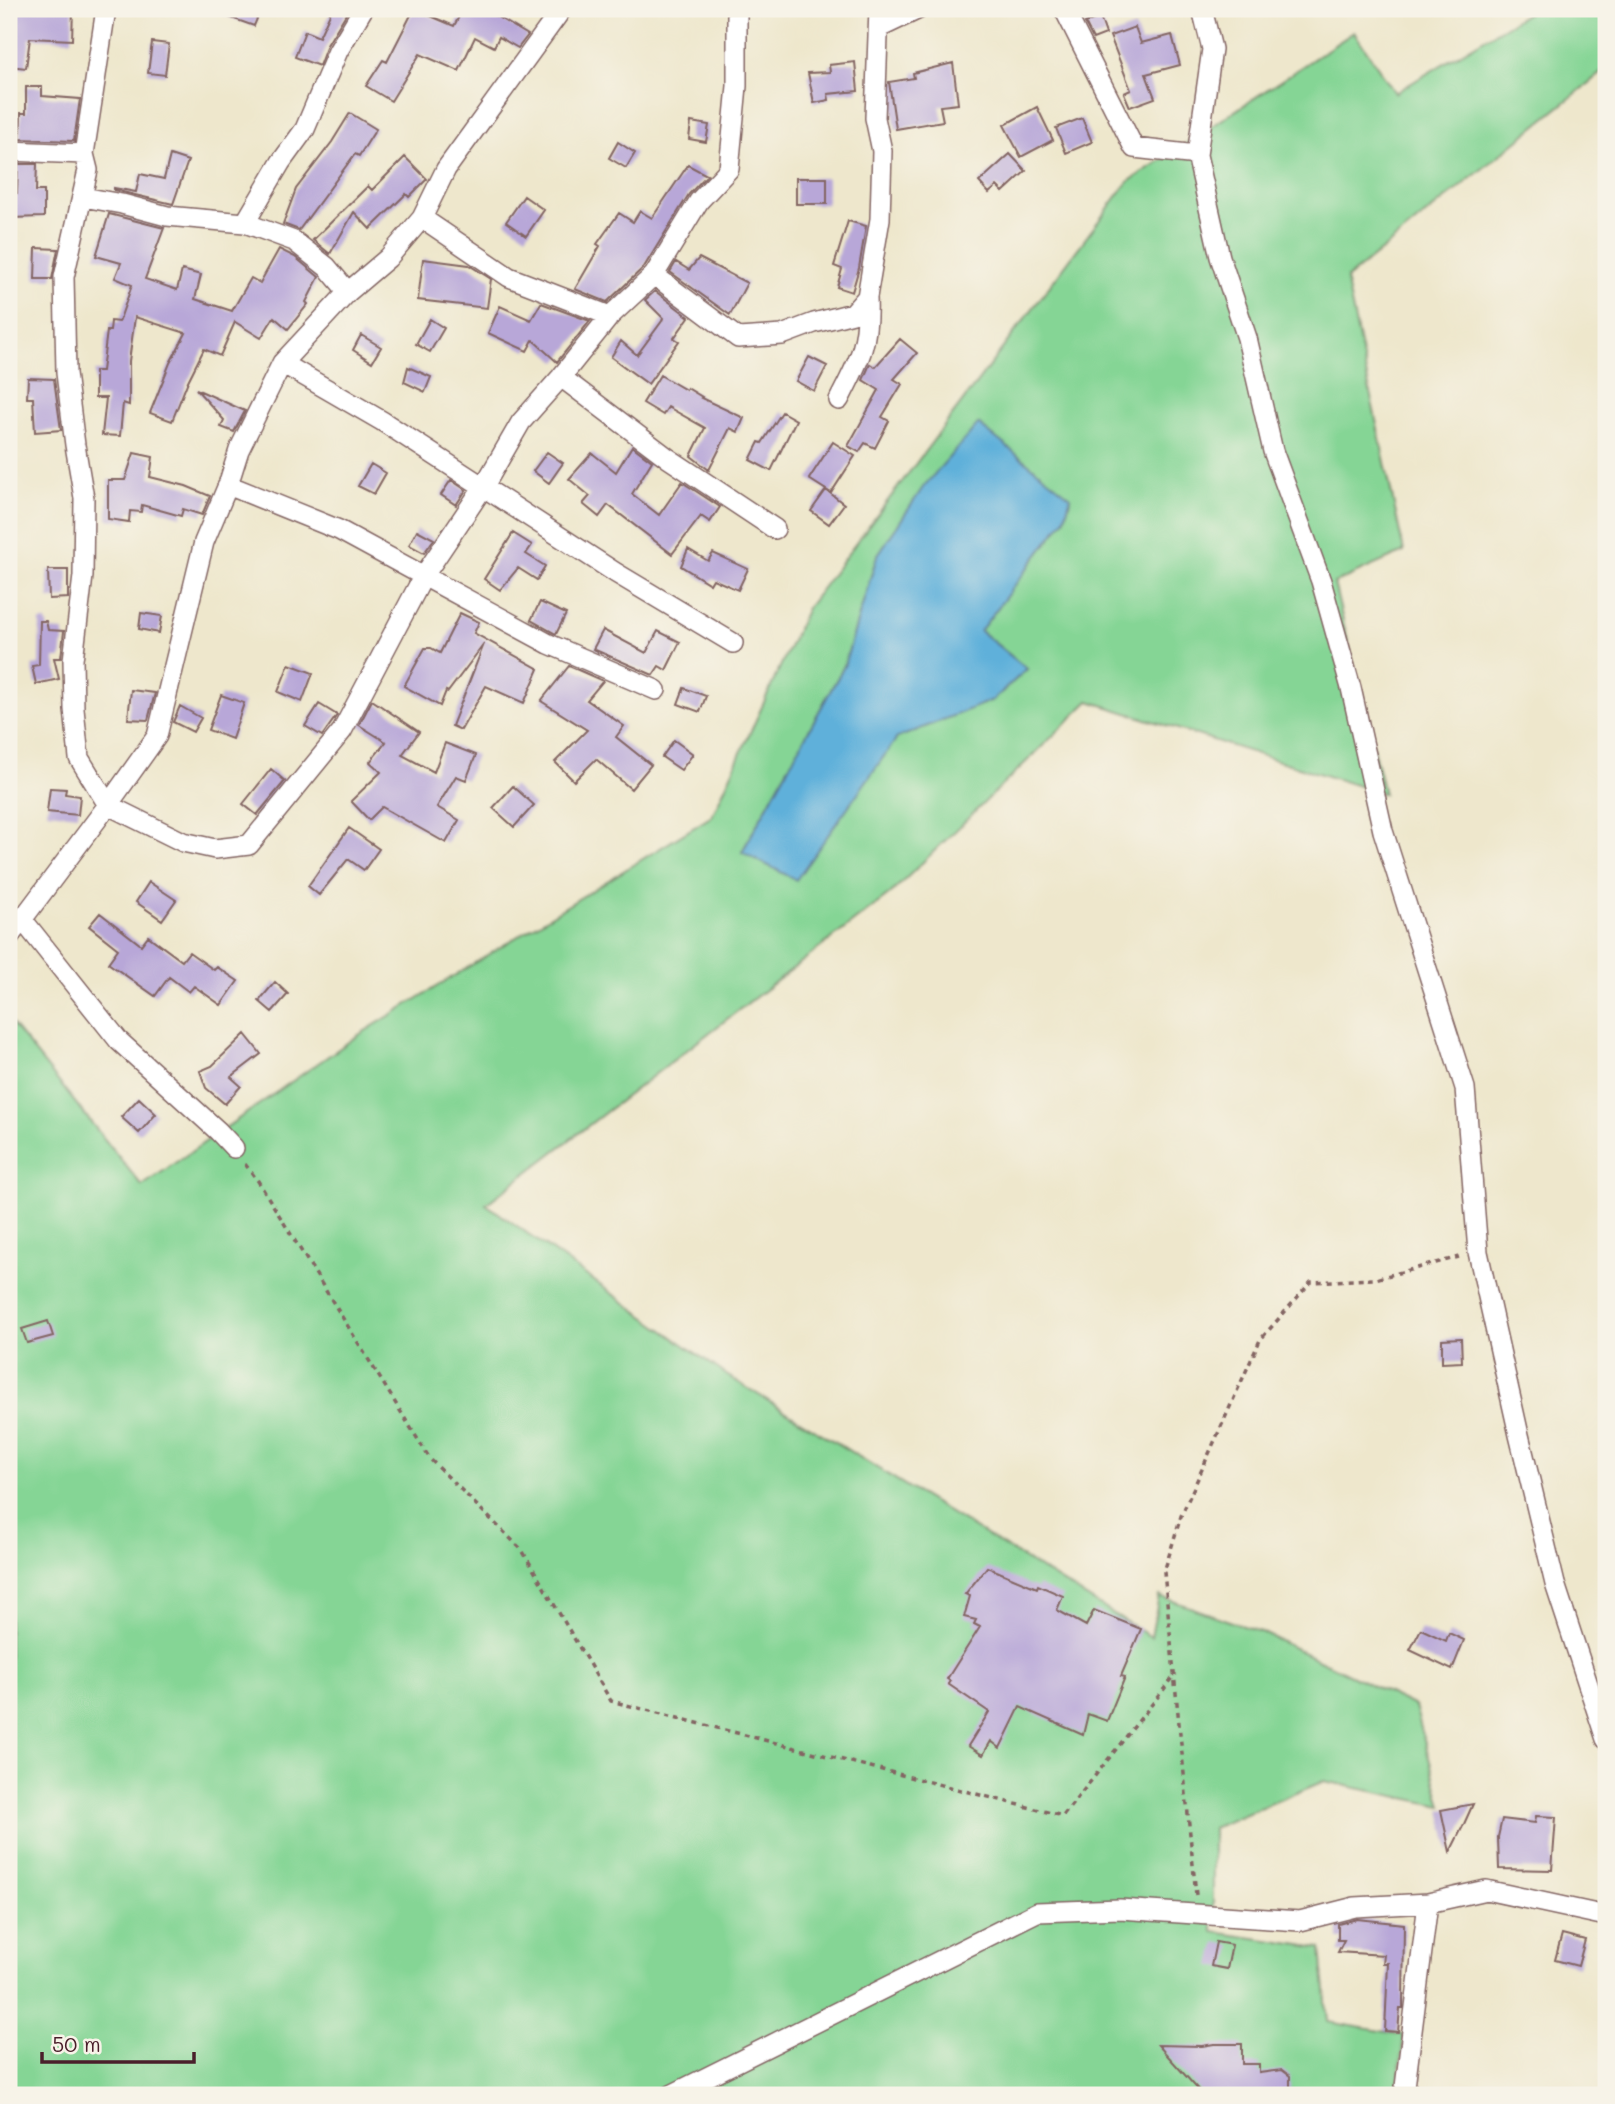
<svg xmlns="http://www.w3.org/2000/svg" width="1615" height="2104" font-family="Mali,sans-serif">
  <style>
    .green { fill: #85d595; stroke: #687a60; stroke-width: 2; fill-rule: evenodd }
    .water { fill: #5fb0da; stroke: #546882; stroke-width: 2 }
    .building { fill: #b8a7d8 }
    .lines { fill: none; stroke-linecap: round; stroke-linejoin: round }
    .street-casing { stroke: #836563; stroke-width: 22 }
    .path { stroke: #836563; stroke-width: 3.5; stroke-dasharray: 5 5; stroke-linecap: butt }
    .street { stroke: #fff; stroke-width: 19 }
  </style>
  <rect width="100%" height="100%" fill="#f7f3e8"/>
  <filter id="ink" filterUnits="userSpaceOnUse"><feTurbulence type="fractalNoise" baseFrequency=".0143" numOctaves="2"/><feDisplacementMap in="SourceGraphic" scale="14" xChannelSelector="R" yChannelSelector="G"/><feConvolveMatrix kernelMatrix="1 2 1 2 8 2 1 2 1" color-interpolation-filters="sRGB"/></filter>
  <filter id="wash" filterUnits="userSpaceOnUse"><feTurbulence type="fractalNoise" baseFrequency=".00686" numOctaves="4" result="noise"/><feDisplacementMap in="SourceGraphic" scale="28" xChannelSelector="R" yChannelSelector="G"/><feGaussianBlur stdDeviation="1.57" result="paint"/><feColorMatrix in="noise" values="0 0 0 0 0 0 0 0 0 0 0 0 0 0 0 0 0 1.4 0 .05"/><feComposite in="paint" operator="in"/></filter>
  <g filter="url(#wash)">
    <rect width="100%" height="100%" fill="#eee7cc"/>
    <path class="green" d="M1534 9H1606V69L1346 279 1404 552 1334 583 1384 794 1089 701 890 894 486 1204 728 1376 1151 1637 1159 1596 1263 1633 1415 1706 1442 1806 1324 1781 1213 1828V1932L1321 1948 1328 2022 1404 2035 1397 2095H9V1020L142 1186 357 1036 712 816 807 608 1128 182 1354 32 1395 93ZM978 424 1071 498 1064 520 980 631 1027 669 993 700 897 738 742 852 844 666 877 556Z"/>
    <path class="water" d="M978 424 1071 497 1064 520 980 631 1027 669 993 700 897 738 796 880 742 852 844 666 877 556 924 486Z"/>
    <g id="blocks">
      <path class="building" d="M9 9H73L72 40 30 38 26 68 9 66Z
        M212 9H261L254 26 212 11Z
        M332 9H349L327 45 319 66 295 57 305 31 319 37Z
        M414 9 454 26 463 9H484L528 35 518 48 499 37 494 47 475 37 459 71 420 54 391 101 366 86 383 60 387 62Z
        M1100 17 1106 34 1093 39 1085 23Z
        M1135 27 1141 43 1172 35 1180 65 1146 74 1155 98 1130 107 1124 93 1131 90 1110 36Z
        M152 42 169 44 165 75 148 73Z
        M855 62 858 91 828 94 829 100 814 103 808 73 830 72 829 65Z
        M953 63 958 104 940 106 943 121 896 129 889 82 914 78 913 73Z
        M26 87H42V96L80 99 74 141 20 139 21 113H26Z
        M1037 107 1053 140 1021 157 1004 125Z
        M350 113 376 129 359 156 355 154 299 230 283 224 296 189 332 142Z
        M1082 118 1092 142 1066 153 1056 128Z
        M691 122 709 125 706 142 689 139Z
        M618 142 635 153 626 168 609 158Z
        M1010 154 1026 171 1003 192 997 186 989 193 979 182Z
        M170 155 188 161 173 204 114 190V188L136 192 140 174 164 179Z
        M405 157 427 179 409 197 406 194 370 229 354 212 330 254 313 240 368 186 372 190Z
        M18 164H37L36 191H44V217L9 218V194L17 193Z
        M688 165 707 175 689 194 644 267 607 302 575 289 600 246 597 244 619 213 633 222 640 211 652 218Z
        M796 178H827V204H796Z
        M524 196 544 210 526 236 506 222Z
        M109 214 164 228 145 279 177 290 182 270 201 275 195 299 232 311 251 278 260 283 279 249 295 257 319 277 306 302 308 304 288 329 274 317 261 338 235 322 220 356 204 349 188 381 172 421 150 413 170 363 186 333 135 317 129 361V405L123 403 120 436 102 435 106 398H95V371H102L107 331H110L111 321 119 322 132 285 115 278 121 263 96 256Z
        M848 221 866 226 859 268 852 292 837 287 842 269 834 266Z
        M36 248 58 249 52 279H35Z
        M699 258 747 283 730 315 670 272 676 262 689 270Z
        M423 259 469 265 491 279 487 308 418 300Z
        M655 291 689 317 674 338 679 341 648 384 611 357 621 341 637 355 662 321 663 318 645 300Z
        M541 303 590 321 557 362 533 340 527 351 488 333 500 306 531 320Z
        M430 319 444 328 430 352 416 344Z
        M361 335 381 347 372 362 353 350Z
        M900 339 917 353 894 379 902 384 882 417 889 421 875 448 865 443 859 452 848 446 879 390 863 380 870 364 875 367Z
        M809 357 827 366 814 391 796 381Z
        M408 367 431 377 425 392 404 382Z
        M660 375 686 390 687 388 702 397 701 398 744 418 738 432 730 428 709 470 691 456 705 428 668 407 663 415 643 403Z
        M28 378 54 379 61 430 35 432 33 398H27Z
        M196 389 245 411 234 432 221 427 224 420Z
        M782 412 796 420 771 471 750 460 759 442 762 443Z
        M833 442 855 456 831 493 809 479Z
        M632 446 652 461 632 494 659 515 682 482 720 507 710 522 701 516 672 554 608 505 599 517 583 504 590 496 569 479 592 453 616 472Z
        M547 452 563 463 549 483 533 471Z
        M134 453 153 457 150 477 186 486 210 496 202 515 183 509 181 516 142 505 141 512 130 511 129 522 108 519V480H125Z
        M371 464 386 473 374 494 358 486Z
        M451 480 466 490 456 505 441 495Z
        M826 490 844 504 829 524 811 511Z
        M417 530 434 539 424 553 409 545Z
        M513 533 532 545 526 554 545 566 537 580 518 568 500 590 484 579Z
        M688 549 708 561 713 553 748 569 738 590 713 579 710 584 681 566Z
        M48 570H68V598L49 599Z
        M540 602 566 614 556 634 531 620Z
        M141 613 162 616 159 633 139 629Z
        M460 613 479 622 474 633 539 669 524 703 486 686 461 730 452 726 484 644 448 692 446 691 440 706 404 686 425 648H431L440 653Z
        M40 621H46L48 630 64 631 61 658H54L59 679 36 684 32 666 39 665Z
        M603 630 646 653 658 631 680 642 666 670 659 666 653 675 593 649Z
        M289 664 313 673 302 702 278 692Z
        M569 666 603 681 587 700 624 726 616 737 651 765 631 789 596 759 574 781 555 762 587 730 541 701Z
        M684 688 706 696 700 712 678 704Z
        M131 690 155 693 148 720 128 719Z
        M221 695 244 703 232 739 208 730Z
        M372 700 419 732 402 755 434 772 445 743 476 755 466 780 456 776 437 807 459 820 446 843 382 807 369 820 351 801 381 772 370 762 386 742 359 725Z
        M319 704 337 715 322 736 305 726Z
        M180 706 201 718 193 732 173 722Z
        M674 740 693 754 681 770 662 757Z
        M271 769 285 781 257 815 243 804Z
        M513 786 534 805 514 827 493 808Z
        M50 788 66 789 65 794 80 796 78 815 47 812Z
        M349 828 379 849 364 870 348 859 319 895 308 886Z
        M149 882 176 900 162 920 136 902Z
        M100 913 141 945 148 936 182 961 189 952 214 970 217 967 238 981 221 1005 194 986 189 992 169 977 155 996 108 963 118 949 89 926Z
        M275 982 288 994 272 1012 259 1001Z
        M245 1034 261 1054 231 1077 241 1086 225 1104 206 1088 200 1071 212 1066Z
        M139 1098 156 1114 139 1133 121 1117Z
        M48 1321 53 1336 27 1343 22 1329Z
        M1461 1338 1462 1362 1442 1363V1339Z
        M987 1567 1037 1588 1038 1585 1063 1596 1057 1610 1086 1626 1094 1610 1141 1629 1121 1676 1125 1677 1107 1721 1088 1714 1083 1735 1020 1707 1000 1748 991 1741 983 1755 968 1746 989 1712 948 1684 950 1681 947 1679 980 1627 974 1624 976 1620 964 1617 970 1596 965 1594Z
        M1421 1629 1446 1641 1449 1633 1464 1640 1452 1670 1410 1650Z
        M1473 1804 1464 1824 1450 1852 1441 1810Z
        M1536 1816 1556 1817 1552 1870 1499 1869 1498 1837 1502 1819 1535 1823Z
        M1357 1919 1404 1924 1403 2003V2008H1400L1398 2032 1385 2031 1388 1963H1383L1384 1955 1338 1952 1344 1940H1338V1924Z
        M1562 1934 1585 1940 1578 1966 1555 1960Z
        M1216 1942 1232 1945 1227 1969 1211 1966Z
        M1214 2044H1242V2064H1259V2073L1282 2070 1290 2076V2095L1202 2094 1158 2045 1202 2046Z"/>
    </g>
  </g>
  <g filter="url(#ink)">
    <use href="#blocks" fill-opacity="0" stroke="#836563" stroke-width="2"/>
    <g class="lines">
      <defs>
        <path id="street" d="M106 9 84 154 88 170 64 277 66 373 75 445 84 498 83 576 73 660 74 709 79 758 108 805 183 842 215 849 249 845 342 731 423 577 484 486 521 422 561 377 610 316 654 275 699 201 729 169 737 86V9
          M1064 9 1134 148 1197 155
          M1202 9 1212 49 1197 155 1220 257 1247 338 1273 451 1321 581 1351 688 1383 831 1465 1088 1478 1252 1519 1435 1555 1584 1606 1739
          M879 28 919 9
          M9 151 84 154
          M83 197 122 204 167 216 245 223 294 241 327 267 348 292
          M422 218 509 277 610 316
          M245 223 281 162 305 129 338 51 363 9
          M654 275 738 338 782 335 814 323 853 313 867 297 880 219 882 151 875 118 879 9
          M282 363 382 421 616 573 733 643
          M561 377 668 458 775 529
          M839 400C860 359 869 344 867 297
          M228 485 339 530 549 644 656 690
          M22 919 119 1041 218 1131 234 1148
          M9 937 108 805 157 736 204 542 228 485 239 450 282 363 348 292 388 258 422 218 446 169 562 9
          M671 2095 1037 1912 1120 1909 1300 1921 1355 1907 1428 1903 1486 1890 1606 1916
          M1404 2095 1428 1903"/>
      </defs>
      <use href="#street" class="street-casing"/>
      <path class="path" d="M245 1164 258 1181 430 1459 522 1550 611 1701 1063 1816 1176 1674
        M1196 1895 1164 1572 1181 1516 1260 1340 1311 1282 1375 1279 1459 1257"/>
      <use href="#street" class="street"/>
    </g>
  </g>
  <rect width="1615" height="2104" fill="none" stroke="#f7f3e8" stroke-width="35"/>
  <path d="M42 2052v10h152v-10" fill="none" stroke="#4a1f2b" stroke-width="3.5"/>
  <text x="52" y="2052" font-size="21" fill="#4a1f2b" stroke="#f7f3e8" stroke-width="5" paint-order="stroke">50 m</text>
</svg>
